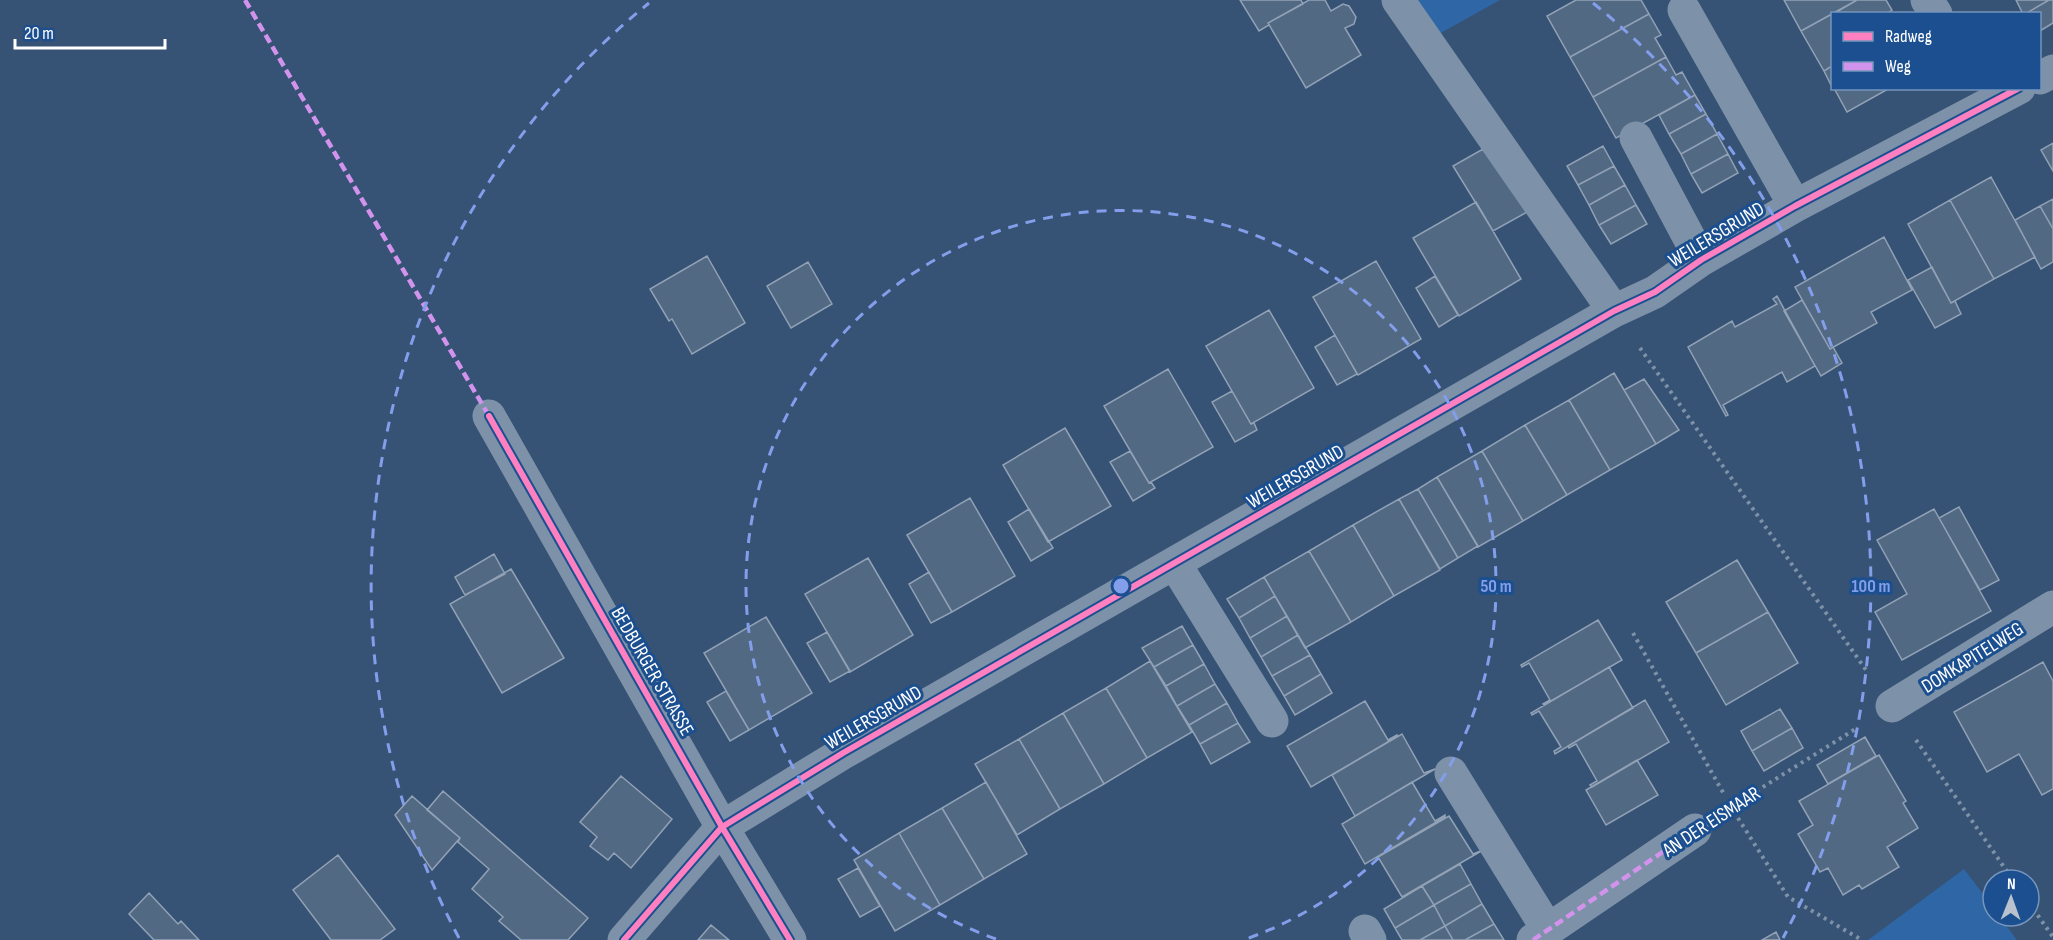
<svg xmlns="http://www.w3.org/2000/svg" width="2053" height="940" font-family="'Sofia Sans Condensed',sans-serif">
  <style>
    .green { fill: #2f66a5 }
    .building { fill: #526984; stroke: #92a2b6; stroke-width: 1.5 }
    .lines { fill: none; stroke-linecap: round; stroke-linejoin: round }
    .path { stroke: #7d92a8; stroke-width: 4; stroke-dasharray: 3 4.5; stroke-linecap: butt }
    .minor { stroke: #7d92a8; stroke-width: 33 }
    .quiet { stroke: #d193ec; stroke-width: 4.5; stroke-dasharray: 9 4.5; stroke-linecap: butt }
    .cycleway-casing { stroke: #1b4f8f; stroke-width: 10 }
    .cycleway { stroke: #ff80c0; stroke-width: 6 }
    .ring { fill: none; stroke: #839eea; stroke-width: 3; stroke-dasharray: 10 8 }
    .labels { text-anchor: middle; stroke-width: 6; stroke-linejoin: round; paint-order: stroke }
    .street-label { font-size: 20px; fill: #fff; stroke: #1b4f8f }
    .centre { fill: #839eea; stroke: #1b4f8f; stroke-width: 3 }
    .ring-label { font-size: 18px; text-anchor: middle; font-weight: bold; fill: #839eea; stroke: #1b4f8f; stroke-width: 6; stroke-linejoin: round; paint-order: stroke }
  </style>
  <rect width="100%" height="100%" fill="#365274"/>
  <path class="green" d="M1414 0H1500L1439 34Z
    M1964 869 1993 907V916H1999L2017 940H1868Z"/>
  <path class="building" d="M1240 0H1301L1303 4 1268 23 1269 25 1259 31Z
    M1309 0H1325L1331 11 1343 4 1349 6 1356 17 1354 24 1345 28 1361 55 1306 88 1268 23Z
    M1576 0H1641L1649 14 1570 57 1547 16Z
    M1784 0H1857L1801 31Z
    M1857 0H1886L1892 10 1887 14H1833Z
    M2016 0H2049L2025 14H2023Z
    M2049 0H2053V23L2040 31V14H2025Z
    M1649 14 1661 35 1655 38 1666 57 1593 97 1570 57Z
    M1832 14V66L1824 71 1801 31Z
    M1666 57 1676 75 1682 72 1695 95 1616 138 1593 97Z
    M1832 66V87L1824 71Z
    M1834 88H1890L1847 112Z
    M1695 95 1706 114 1669 134 1659 115Z
    M1706 114 1717 134 1681 154 1669 134Z
    M1717 134 1728 154 1691 174 1681 154Z
    M2053 143V171L2041 150Z
    M1603 146 1614 166 1578 185 1567 166Z
    M1483 149 1527 212 1493 231 1453 166Z
    M1728 154 1738 173 1702 193 1691 174Z
    M1614 166 1625 185 1589 205 1578 185Z
    M1991 177 2035 257 1994 279 1950 200Z
    M1625 185 1636 205 1599 225 1589 205Z
    M2053 199V229L2040 206Z
    M1950 200 1994 279 1951 303 1908 224Z
    M1476 202 1521 279 1459 316 1413 238Z
    M1636 205 1647 224 1611 244 1599 225Z
    M2040 206 2053 229V262L2041 269 2015 220Z
    M1884 237 1912 290 1871 312 1877 323 1830 349 1795 287Z
    M707 256 745 323 692 354 672 319 669 321 650 289Z
    M1376 261 1421 339 1358 375 1313 297Z
    M808 262 832 304 791 328 767 286Z
    M1932 267 1951 303 1955 301 1961 314 1935 328 1908 280Z
    M1435 276 1458 315 1439 327 1416 288Z
    M1777 296 1815 366 1787 382 1782 372 1723 405 1728 415 1726 416 1688 347 1732 321 1735 327 1777 304 1773 299Z
    M1802 300 1830 349 1833 347 1842 363 1821 376 1784 311Z
    M1269 310 1314 388 1251 424 1206 346Z
    M1335 335 1357 374 1337 385 1315 347Z
    M1168 369 1213 447 1149 483 1104 406Z
    M1614 373 1656 444 1610 470 1569 400Z
    M1644 379 1679 430 1656 444 1624 390Z
    M1232 391 1251 424 1254 423 1257 430 1235 442 1212 402Z
    M1569 400 1610 470 1567 495 1525 425Z
    M1525 425 1567 495 1523 521 1482 451Z
    M1065 428 1111 506 1048 542 1003 465Z
    M1130 451 1149 483 1151 482 1155 488 1133 501 1110 462Z
    M1482 451 1523 521 1478 547 1437 477Z
    M1437 477 1478 546 1458 558 1418 489Z
    M1418 489 1458 558 1440 569 1399 499Z
    M970 498 1015 576 952 612 907 535Z
    M1399 499 1440 570 1394 596 1353 525Z
    M1959 507 1999 580 1980 590 1939 518Z
    M1029 509 1053 548 1031 561 1008 522Z
    M1934 509 1991 611 1902 660 1875 612 1907 594 1877 540Z
    M1353 525 1394 596 1351 622 1309 551Z
    M1309 551 1351 622 1305 648 1264 577Z
    M494 554 505 574 465 595 455 577Z
    M868 558 913 635 850 672 805 594Z
    M1737 560 1768 612 1696 653 1666 602Z
    M511 569 564 658 502 693 450 604Z
    M929 572 952 612 931 623 909 584Z
    M1264 577 1275 596 1239 618 1227 599Z
    M1275 596 1287 616 1250 638 1239 618Z
    M1768 612 1798 663 1726 705 1696 653Z
    M1287 616 1298 635 1261 657 1250 638Z
    M766 617 812 693 749 730 704 653Z
    M1598 620 1622 660 1544 705 1543 704 1550 700 1529 663 1522 667 1521 665Z
    M1182 626 1193 645 1154 667 1142 648Z
    M827 632 850 671 830 682 807 643Z
    M1298 635 1310 655 1272 676 1261 657Z
    M1193 645 1204 664 1166 686 1154 667Z
    M1310 655 1321 674 1284 696 1272 676Z
    M1150 661 1192 732 1147 758 1106 688Z
    M2043 662 2053 681V789L2042 795 2019 754 1987 772 1954 712Z
    M1204 664 1215 684 1177 706 1166 686Z
    M1609 667 1633 708 1555 754 1554 751 1561 747 1539 711 1532 715 1531 713Z
    M1321 674 1332 693 1295 715 1284 696Z
    M1215 684 1227 703 1189 725 1177 706Z
    M1106 688 1147 758 1104 784 1063 713Z
    M726 691 749 730 730 741 707 702Z
    M1645 700 1669 742 1592 787 1590 785 1597 781 1576 744 1569 748 1568 746Z
    M1365 701 1388 740 1397 735 1398 736 1311 787 1287 746Z
    M1227 703 1238 723 1200 744 1189 725Z
    M1780 709 1792 728 1752 751 1741 731Z
    M1063 713 1104 784 1060 809 1019 739Z
    M1238 723 1250 742 1211 764 1200 744Z
    M1792 728 1803 748 1764 771 1752 751Z
    M1402 734 1424 773 1435 769 1355 816 1332 775Z
    M1865 737 1876 756 1828 784 1817 765Z
    M1019 739 1060 809 1017 835 975 764Z
    M1879 755 1906 801 1903 803 1918 828 1887 847 1899 867 1862 889 1859 885 1843 895 1828 868 1820 872 1798 834 1813 825 1799 801Z
    M1637 760 1658 795 1606 825 1586 790Z
    M621 776 672 819 631 868 614 853 608 860 590 846 597 837 580 822Z
    M986 782 1027 854 984 879 942 808Z
    M1412 782 1435 821 1445 815V817L1365 864 1342 824Z
    M443 791 588 918 568 940H521L499 921 503 917 472 889 489 869 458 842 460 838 427 810Z
    M412 796 460 838 432 870 395 815Z
    M942 808 984 879 940 905 899 833Z
    M1449 816 1473 854 1483 850 1402 897 1378 857Z
    M899 833 940 905 895 931 854 860Z
    M338 855 395 929 380 940H331L293 890Z
    M1460 864 1471 884 1434 905 1422 886Z
    M858 868 880 906 860 917 838 879Z
    M1471 884 1482 904 1445 926 1434 905Z
    M1422 886 1434 905 1395 928 1384 909Z
    M149 893 178 924 181 921 199 940H154L129 914Z
    M1482 904 1494 924 1465 940H1453L1445 926Z
    M1434 905 1445 926 1420 940H1402L1395 928Z
    M1494 924 1504 940H1465Z
    M711 925 729 940H698Z
    M1445 926 1453 940H1420Z
    M1776 932 1780 940H1762Z"/>
  <g class="lines">
    <path class="path" d="M1640 348 1866 670
      M1633 633 1725 796
      M1916 740 2013 880
      M1731 807 1857 728
      M1738 818 1788 897 1862 940
      M2029 903 2053 937"/>
    <path class="minor" d="M1398 0 1614 311
      M1927 0 1936 14
      M1684 10 1795 206
      M2040 78 2053 71
      M1636 138 1701 260
      M489 416 722 827 790 940
      M1175 564 1272 721
      M1892 706 2053 607
      M1451 773 1548 930
      M1365 931 1370 940
      M624 940 722 827 843 753 1614 311 1655 292 1701 260 1795 206 2019 88
      M1533 940 1695 830"/>
    <path class="quiet" d="M245 0 489 416
      M1533 940 1695 830"/>
    <defs>
      <path id="cycleway" d="M489 416 722 827 790 940
        M624 940 722 827 843 753 1614 311 1655 292 1701 260 1795 206 2019 88"/>
    </defs>
    <use href="#cycleway" class="cycleway-casing"/>
    <use href="#cycleway" class="cycleway"/>
  </g>
  <g class="ring">
    <path d="M996 939A375 375 0 1 1 1246 939"/>
    <path d="M459 938A750 750 0 0 1 649 3M1593 3A750 750 0 0 1 1783 938"/>
  </g>
  <g class="labels">
    <g class="street-label">
      <text transform="translate(1716 234) rotate(-31)" y="7">WEILERSGRUND</text>
      <text transform="translate(1295 476) rotate(-30)" y="7">WEILERSGRUND</text>
      <text transform="translate(1972 657) rotate(-32)" y="7">DOMKAPITELWEG</text>
      <text transform="translate(653 671) rotate(60)" y="7">BEDBURGER STRASSE</text>
      <text transform="translate(873 717) rotate(-30)" y="7">WEILERSGRUND</text>
      <text transform="translate(1711 821) rotate(-33)" y="7">AN DER EISMAAR</text>
    </g>
  </g>
  <circle cx="1121" cy="586" r="9" class="centre"/>
  <g class="ring-label">
    <text x="1496" y="592">50 m</text>
    <text x="1871" y="592">100 m</text>
  </g>
  <rect x="1831" y="12" width="210" height="78" fill="#1b4f8f" stroke="#7695bc" stroke-width="1.5"/>
  <rect x="1843" y="32" width="30" height="9" fill="#ff80c0" stroke="#7695bc" stroke-width="1.5"/>
  <text x="1885" y="42" font-size="18" fill="#ffffff">Radweg</text>
  <rect x="1843" y="62" width="30" height="9" fill="#d193ec" stroke="#7695bc" stroke-width="1.5"/>
  <text x="1885" y="72" font-size="18" fill="#ffffff">Weg</text>
  <g transform="translate(2011 898) rotate(1)"><circle r="28" fill="#1b4f8f" stroke="#7695bc" stroke-width="1.5"/>
  <path d="M0-4.5L10 22L0 15L-10 22Z" fill="#b9c2ce"/>
  <text y="-9" font-size="16" font-weight="bold" text-anchor="middle" fill="#ffffff">N</text>
  </g>
  <path d="M15 39v9h150v-9" fill="none" stroke="#ffffff" stroke-width="3"/>
  <text x="24" y="39" font-size="18" fill="#ffffff" stroke="#1b4f8f" stroke-width="4.5" paint-order="stroke">20 m</text>
</svg>
